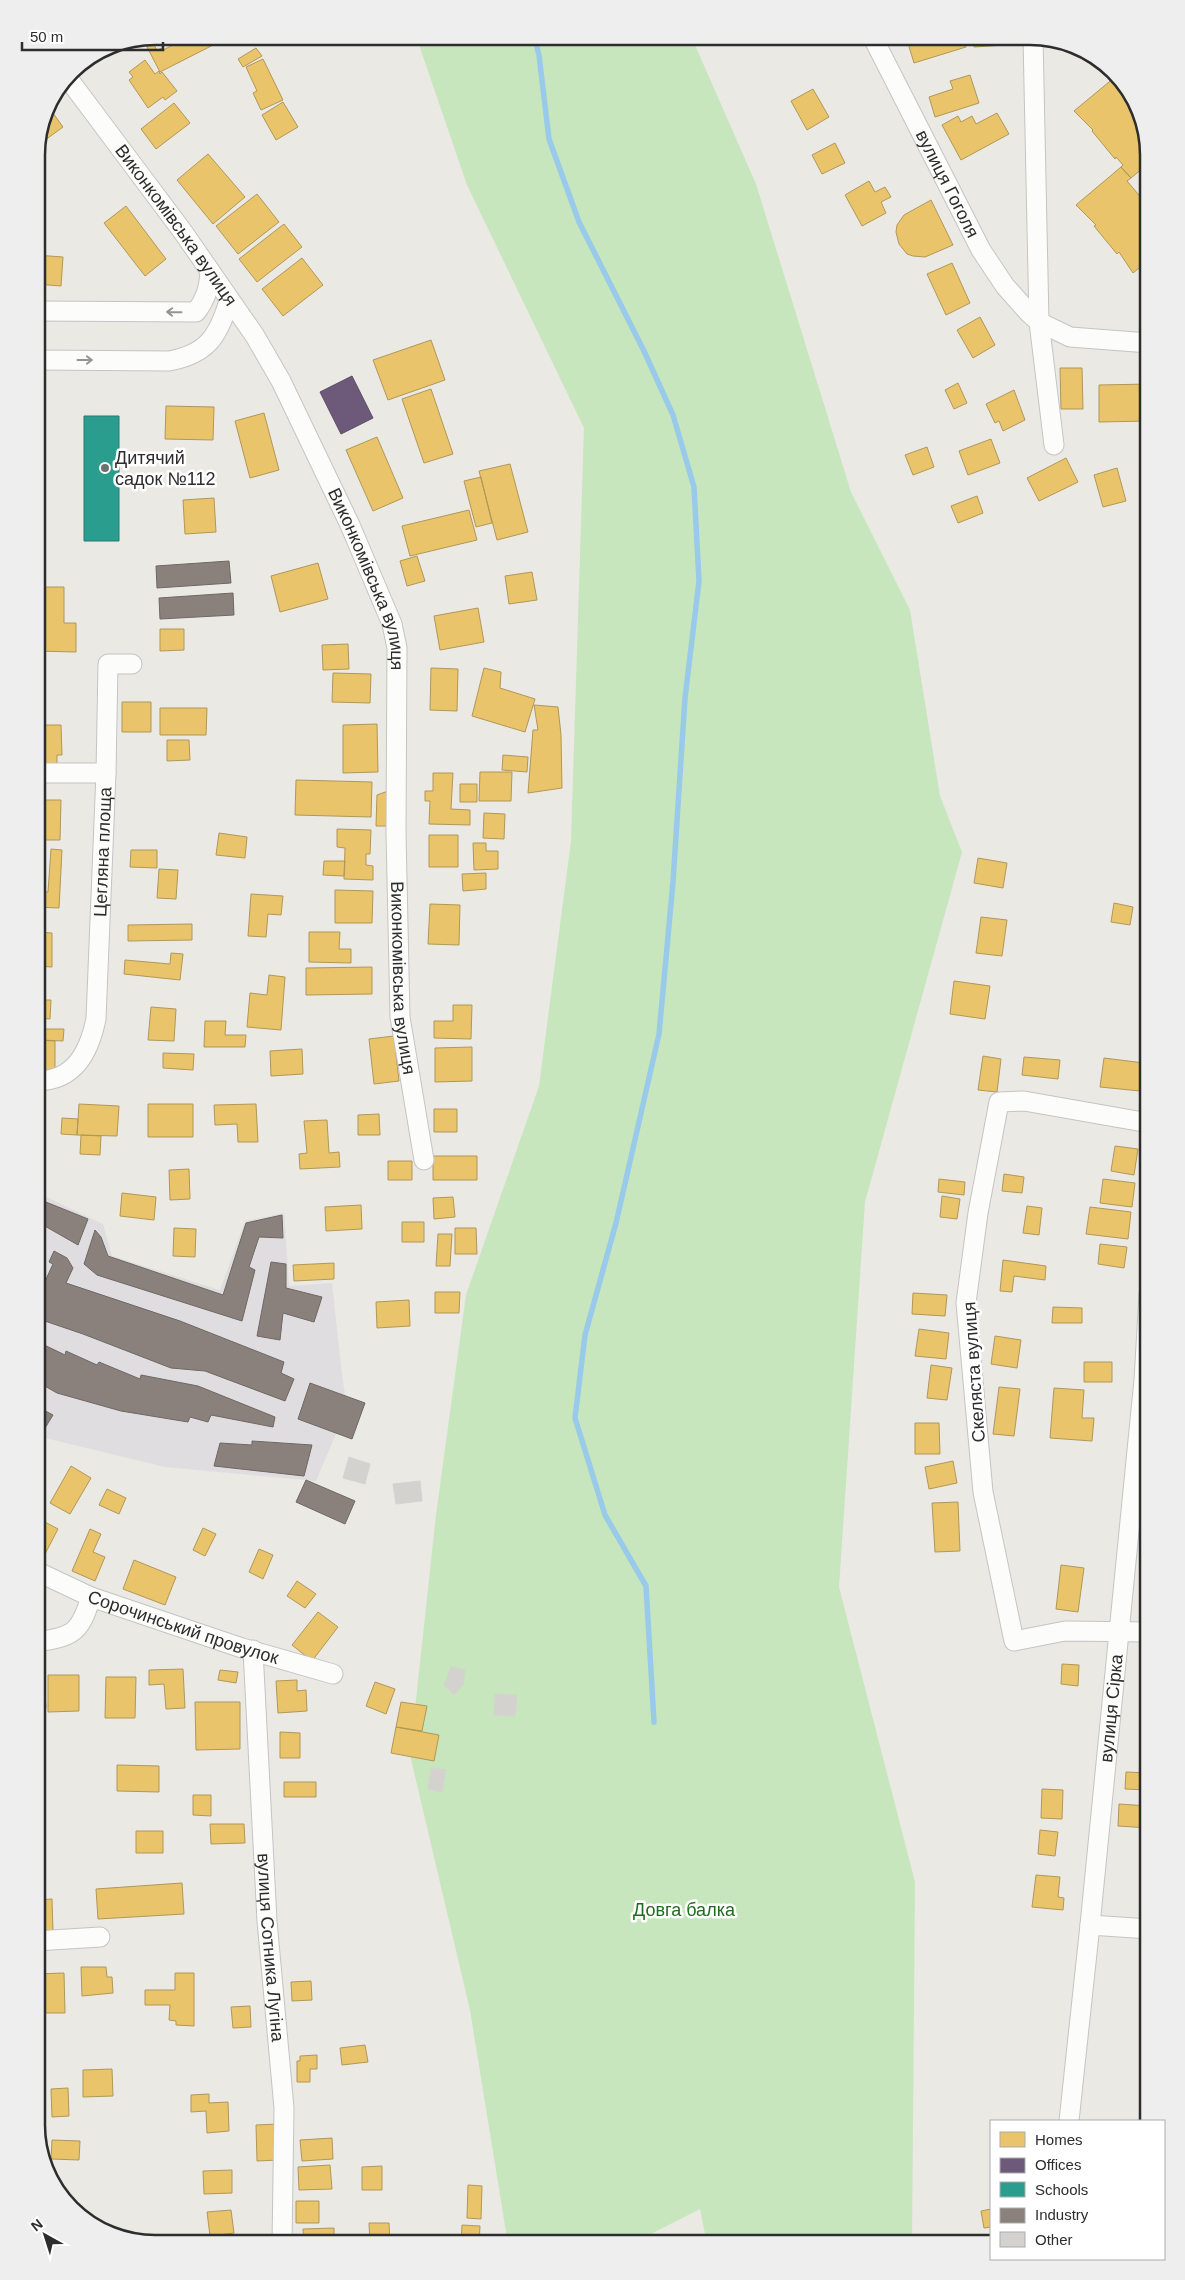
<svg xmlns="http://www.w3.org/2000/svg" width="1185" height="2280" font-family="Arial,sans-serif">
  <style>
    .industrial { fill: #dfdddf }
    .green { fill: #c7e6be }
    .homes { fill: #e9c46a; stroke: #b19758 }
    .offices { fill: #6d597a; stroke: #5a4c63 }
    .schools { fill: #2a9d8f; stroke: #2b7b72 }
    .industry { fill: #8a817c; stroke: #6e6864 }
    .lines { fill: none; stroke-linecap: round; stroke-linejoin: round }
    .stream { stroke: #99caea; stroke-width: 5.5 }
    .building { fill: #d3d2ce; stroke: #d5d4d0 }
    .minor-casing { stroke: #c4c4c4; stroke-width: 21 }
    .minor { stroke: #fcfcfb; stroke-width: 19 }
    .oneway { stroke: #949494 }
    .poi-dot { fill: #6f6f6d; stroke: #fff; stroke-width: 2 }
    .labels { text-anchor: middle; stroke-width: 5; stroke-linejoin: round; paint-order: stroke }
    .street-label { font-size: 18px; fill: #2d2d2d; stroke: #fff }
    .poi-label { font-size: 18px; fill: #2d2d2d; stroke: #fff; text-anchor: start }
    .park-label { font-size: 18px; fill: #216b1d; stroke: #fff }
    .rim { fill: none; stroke: #2d2d2d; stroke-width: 2.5 }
  </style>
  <rect width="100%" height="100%" fill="#eae9e4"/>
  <path class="industrial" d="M36 1192 103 1224 112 1256 220 1290 245 1221 284 1213 289 1286 332 1283 342 1375 347 1408 316 1481 165 1467 41 1437 36 1433Z"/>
  <path class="green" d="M416 36H691L756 184 851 492 910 610 940 796 962 852 865 1202 839 1587 915 1882 912 2244H707L700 2209 637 2241V2244H508L470 2010 410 1755 436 1515 466 1295 539 1086 571 841 584 428 467 185Z"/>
  <path class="homes" d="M171 36H226L220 39 221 41 160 72 146 45 152 42 157 50 162 48 163 50 175 44Z
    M919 36 963 37 966 47 914 63 907 40Z
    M973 37H1005V45L974 47Z
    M256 48 262 56 243 67 238 59Z
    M263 59 283 100 261 110 253 93 257 91 246 67Z
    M145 60 155 74 159 71 160 74 162 72 177 91 165 100 163 97 148 108 129 80 133 77 129 72Z
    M970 75 979 103 935 117 929 97 953 89 950 81Z
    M1115 77 1140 109 1149 154V163L1131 178 1121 167 1123 165 1116 157 1115 159 1092 131 1093 130 1074 111Z
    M813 89 829 117 807 130 791 101Z
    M283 102 298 127 276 140 262 115Z
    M174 103 190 123 156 149 141 129Z
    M48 106 63 127 37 146 45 109Z
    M997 113 1009 134 961 160 942 125 958 116 961 122 972 116 976 124Z
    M835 143 845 163 822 174 812 155Z
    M208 154 245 197 213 224 177 180Z
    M1121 167 1131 178 1127 181 1149 207V260L1133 273 1119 252 1117 254 1094 226 1096 225 1076 205Z
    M869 181 875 192 885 187 891 197 881 202 886 213 862 226 845 195Z
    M257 194 279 222 238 254 216 226Z
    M931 200 953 245 925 257 913 256 907 254 899 244 896 232 897 225 904 215Z
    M126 206 166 259 145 276 104 223Z
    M284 224 302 247 257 282 239 259Z
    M36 255 63 257 61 286 36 284Z
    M302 258 323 285 283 316 262 289Z
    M952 263 970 303 946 315 927 274Z
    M980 317 995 345 973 358 957 330Z
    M431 340 445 380 388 400 373 360Z
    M1060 368H1082L1083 409H1061Z
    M958 383 967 403 954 409 945 390Z
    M1149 384V421L1099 422V385Z
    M431 389 453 454 424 463 402 399Z
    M1014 390 1025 420 1003 431 999 421 995 423 986 404Z
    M166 406 214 407 213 440 165 439Z
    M264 413 279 470 250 478 235 421Z
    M377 437 403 498 373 511 346 450Z
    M991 439 1000 463 968 475 959 451Z
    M927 447 934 467 913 475 905 455Z
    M1066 458 1078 482 1039 501 1027 478Z
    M510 464 528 532 497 540 479 471Z
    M1117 468 1126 501 1103 507 1094 475Z
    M481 477 492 523 476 527 464 481Z
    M977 496 983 513 958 523 951 506Z
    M214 498 216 532 185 534 183 500Z
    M469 510 477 540 410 556 402 526Z
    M417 556 425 581 407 586 400 561Z
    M318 563 328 599 280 612 271 576Z
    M532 572 537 600 509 604 505 576Z
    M36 587H64V623H76V652L36 651Z
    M478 608 484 642 440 650 434 616Z
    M160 629H184V650L160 651Z
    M348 644 349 669 323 670 322 645Z
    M431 668 458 669 457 711 430 710Z
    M484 668 501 672 500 688 535 699 525 732 472 716Z
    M333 673 371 674 370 703 332 702Z
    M122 702H151V732H122Z
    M534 705 558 707 561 735 562 788 528 793 533 730H538Z
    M160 708H207L206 735H160Z
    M377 724 378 772 343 773V725Z
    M36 725H61L62 755H57V764H36Z
    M167 740H189L190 760 167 761Z
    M503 755 528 757 527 772 502 770Z
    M480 772H512L511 801H479Z
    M433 773H453L451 809 470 810V825L429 824 430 801H425V791H433Z
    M296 780 372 782 371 817 295 815Z
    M460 784H477V802H460Z
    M388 791V826H376L377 795Z
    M40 800H61L60 840H39Z
    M484 813 505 814 504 839 483 838Z
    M337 829 371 830 370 854H366V865L373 866V880L344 879 345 848 337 847Z
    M219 833 247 837 245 858 216 855Z
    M429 835H458V867H429Z
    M473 843H486V851H498V869L474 870Z
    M51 849 62 850 59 908 36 907V892H48Z
    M131 850H157V868L130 867Z
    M978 858 1007 863 1003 888 974 883Z
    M324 861H345L344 876 323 875Z
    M159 869 178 870 176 899 157 898Z
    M486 873V889L463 891 462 874Z
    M335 890 373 891 372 923H335Z
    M251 894 283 896 281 915 268 914 266 937 248 936Z
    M1114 903 1133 907 1130 925 1111 922Z
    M430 904 460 905 459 945 428 944Z
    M981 917 1007 920 1002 956 976 953Z
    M192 924V940L128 941V925Z
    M36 932 52 933V967L36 966Z
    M309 932H340L339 949H351V963L309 962Z
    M1145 946 1149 947V984L1141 983Z
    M171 953 183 954 180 980 124 974 125 960 170 964Z
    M372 967V994L306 995V968Z
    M269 975 285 977 281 1030 247 1027 250 993 267 995Z
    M954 981 990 986 985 1019 950 1014Z
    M36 1000H51L50 1019 36 1018Z
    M453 1005H472L471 1039 434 1038V1021H453Z
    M151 1007 176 1009 174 1041 148 1040Z
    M205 1021H226L225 1035H246L245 1047H204Z
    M41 1029H64L63 1041 41 1040Z
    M394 1036 399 1081 374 1084 369 1039Z
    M36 1040 55 1041V1071H36Z
    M472 1047V1081L435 1082V1048Z
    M302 1049 303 1074 271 1076 270 1051Z
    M163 1053 194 1054 193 1070 163 1068Z
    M983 1056 1001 1059 997 1092 978 1090Z
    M1024 1057 1060 1060 1058 1079 1022 1075Z
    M1104 1058 1144 1063 1140 1091 1100 1087Z
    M79 1104 119 1106 117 1136 77 1135Z
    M148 1104H193V1137H148Z
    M256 1104 258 1142H238L237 1124 215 1125 214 1105Z
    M434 1109H457V1132H434Z
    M379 1114 380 1135H358V1115Z
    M62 1118 78 1119 77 1135 61 1134Z
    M327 1120 329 1153 339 1152 340 1167 300 1169 299 1154 307 1153 304 1121Z
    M81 1135 101 1136 100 1155 80 1154Z
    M1115 1146 1138 1149 1134 1175 1111 1171Z
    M433 1156H477V1180H433Z
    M388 1161H412V1180H388Z
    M189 1169 190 1199 170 1200 169 1170Z
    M1004 1174 1024 1177 1022 1193 1002 1191Z
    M939 1179 965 1182 964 1195 938 1192Z
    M1103 1179 1135 1183 1132 1207 1100 1203Z
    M122 1193 156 1197 154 1220 120 1216Z
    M942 1196 960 1199 957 1219 940 1217Z
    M453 1197 455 1217 434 1219 433 1198Z
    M361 1205 362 1229 326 1231 325 1207Z
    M1027 1206 1042 1208 1039 1235 1023 1233Z
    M1090 1207 1131 1212 1128 1239 1086 1234Z
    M402 1222H424V1242H402Z
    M174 1228 196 1229 195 1257 173 1256Z
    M455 1228H476L477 1254H455Z
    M438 1234H452L450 1266H436Z
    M1100 1244 1127 1247 1124 1268 1098 1264Z
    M1003 1260 1046 1266 1045 1280 1014 1276 1012 1292 1000 1291Z
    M334 1263V1279L294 1281 293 1265Z
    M435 1292H460L459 1313H435Z
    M913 1293 947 1295 945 1316 912 1314Z
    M409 1300 410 1326 377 1328 376 1302Z
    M1053 1307 1082 1308V1323H1052Z
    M919 1329 949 1333 946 1359 915 1356Z
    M995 1336 1021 1340 1017 1368 991 1364Z
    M1084 1362H1112V1382H1084Z
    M931 1365 952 1368 947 1400 927 1398Z
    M999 1387 1020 1389 1014 1436 993 1434Z
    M1054 1388 1084 1390 1082 1418H1094L1092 1441 1050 1438Z
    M915 1423H939L940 1454H915Z
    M953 1461 957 1483 929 1489 925 1467Z
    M71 1466 91 1478 70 1514 50 1503Z
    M107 1489 126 1498 119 1514 99 1505Z
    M958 1502 960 1551 935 1552 932 1503Z
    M43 1521 58 1529 45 1554 36 1549V1533Z
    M203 1528 216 1534 205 1556 193 1550Z
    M90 1529 101 1534 93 1552 105 1557 95 1581 72 1571Z
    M259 1549 273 1555 263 1579 249 1572Z
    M134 1560 176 1577 165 1605 123 1589Z
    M1061 1565 1084 1568 1078 1612 1056 1609Z
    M297 1581 316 1594 305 1608 287 1596Z
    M318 1612 338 1627 312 1661 292 1645Z
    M1062 1664 1079 1665 1078 1686 1061 1684Z
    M183 1669 185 1708 166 1709 164 1684 149 1685V1670Z
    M220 1670 238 1672 236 1683 218 1680Z
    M48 1675H79V1711L48 1712Z
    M106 1677H136L135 1718H105Z
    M44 1678 46 1708H36V1679Z
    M297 1680V1691L306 1690 307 1711 278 1713 276 1681Z
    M375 1682 395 1689 386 1714 366 1706Z
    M195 1702H240V1749L196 1750Z
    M401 1702 427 1706 422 1731 396 1727Z
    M396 1727 439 1735 434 1761 391 1753Z
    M280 1732 300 1733V1758H280Z
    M117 1765 159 1766V1792L117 1791Z
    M1126 1772 1149 1773V1790L1125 1789Z
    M284 1782H316V1797H284Z
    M1042 1789 1063 1790 1062 1819 1041 1818Z
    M193 1795H211V1816L193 1815Z
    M1119 1804 1149 1806V1828L1118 1826Z
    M210 1824H244L245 1843 211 1844Z
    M1040 1830 1058 1832 1055 1856 1038 1854Z
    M136 1831H163V1853H136Z
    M1036 1875 1060 1877 1058 1897 1064 1898 1063 1910 1032 1907Z
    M182 1883 184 1914 98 1919 96 1889Z
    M52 1899 53 1932H36V1900Z
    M81 1967H106L107 1977H112L113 1993 82 1996Z
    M64 1973 65 2013H37L36 1974Z
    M175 1973H194V2026L176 2025V2021L169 2020 170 2005H145V1990H175Z
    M311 1981 312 2000 292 2001 291 1982Z
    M250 2006 251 2027 233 2028 231 2007Z
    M365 2045 368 2062 342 2065 340 2048Z
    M317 2055V2069H310V2082H297V2061H300V2056Z
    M112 2069 113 2096 83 2097V2070Z
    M68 2088 69 2116 52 2117 51 2089Z
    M209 2094V2103L228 2102 229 2131 207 2133 206 2111 191 2112V2095Z
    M278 2124 279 2160 257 2161 256 2125Z
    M332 2138 333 2159 302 2161 300 2140Z
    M52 2140 80 2141 79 2160 51 2159Z
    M330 2165 332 2189 299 2190 298 2167Z
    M382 2166V2190H362V2167Z
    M232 2170V2193L204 2194 203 2171Z
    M468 2185 482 2186 481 2219 467 2218Z
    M296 2201H319V2223H296Z
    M991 2209V2227L984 2228 981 2211Z
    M231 2210 234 2233 210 2236 207 2212Z
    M369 2223H389L390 2244H370Z
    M462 2225 480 2226 479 2244H461Z
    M334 2228V2244H304L303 2229Z"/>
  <path class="offices" d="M352 376 373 418 341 434 320 392Z"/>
  <path class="schools" d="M84 416H119V541H84Z"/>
  <path class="industry" d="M229 561 231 583 157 588 156 566Z
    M233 593 234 615 160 619 159 598Z
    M36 1198 88 1219 78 1245 36 1221Z
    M282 1215 283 1238 259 1237 249 1267 255 1270 242 1321 97 1275 84 1264 95 1230 101 1237 108 1256 223 1295 246 1223Z
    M54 1251 67 1258 73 1268 66 1283 180 1321 284 1362 281 1373 294 1379 285 1401 205 1371 171 1368 83 1334 36 1318V1301L53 1264 49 1262Z
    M271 1262 286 1264V1288L322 1297 314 1322 283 1313 280 1340 257 1336Z
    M36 1341 65 1355 66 1351 97 1365 99 1362 140 1379 141 1375 198 1386 275 1417 273 1427 211 1415 208 1422 190 1417 188 1422 121 1411 57 1393 36 1381Z
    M310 1383 365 1403 352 1439 298 1419Z
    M36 1406 53 1415 42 1433 36 1429Z
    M252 1441 312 1445 304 1476 214 1466 220 1443 252 1445Z
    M306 1480 355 1501 345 1524 296 1502Z"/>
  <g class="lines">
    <path class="stream" d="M534 36 539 55 549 139 579 222 644 351 673 415 694 487 699 581 685 698 673 882 659 1034 616 1223 585 1335 575 1418 605 1515 646 1586 654 1722"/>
  </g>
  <path class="building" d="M349 1457 370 1464 365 1484 343 1478Z
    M420 1481 422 1501 396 1504 393 1484Z
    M451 1667 465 1670 463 1685 454 1695 444 1685Z
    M495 1694 517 1695 515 1716 494 1715Z
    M431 1768 446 1770 442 1792 428 1789Z"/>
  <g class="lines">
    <defs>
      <g id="minor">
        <path id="s1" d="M872 36 981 250 1005 286 1029 313 1039 322 1070 337 1149 343"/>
        <path d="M1033 37 1039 322 1054 445"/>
        <path id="s2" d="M67 77 183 232 255 336 281 381 350 525 392 624 397 648 396 833 400 1017 424 1160"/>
        <path d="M36 311 196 312C206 299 209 288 210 271"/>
        <path d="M36 360 169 361C207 354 218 337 229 301"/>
        <path d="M36 773H106"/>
        <path id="s3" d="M36 1081C75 1081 89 1052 96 1019L106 773 108 664H132"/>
        <path id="s4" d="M36 1571 91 1597 242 1648 333 1674"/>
        <path d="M1149 1632 1065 1631 1014 1641 983 1492 966 1303 978 1213 999 1102 1024 1101 1149 1123"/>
        <path d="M36 1642C73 1637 80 1633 91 1597"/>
        <path id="s5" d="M253 1650 267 1921 284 2108 282 2244"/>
        <path d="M1090 1925 1149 1929"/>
        <path d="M36 1941 100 1937"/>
        <path id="s6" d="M1069 2121 1090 1925 1144 1380 1149 1294"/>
      </g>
    </defs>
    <use href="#minor" class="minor-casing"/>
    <use href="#minor" class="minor"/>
  </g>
  <defs><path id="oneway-shaft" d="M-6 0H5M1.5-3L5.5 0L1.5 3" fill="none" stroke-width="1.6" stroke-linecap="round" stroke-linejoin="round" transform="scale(1.25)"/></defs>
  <g class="oneway">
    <use href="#oneway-shaft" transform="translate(174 312) rotate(-179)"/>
    <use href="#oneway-shaft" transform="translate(85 360)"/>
  </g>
  <circle class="poi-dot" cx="105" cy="468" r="5"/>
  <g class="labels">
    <g class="street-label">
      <text dy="6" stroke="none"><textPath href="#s1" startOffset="166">вулиця Гоголя</textPath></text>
      <text dy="6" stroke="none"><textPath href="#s2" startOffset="184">Виконкомівська вулиця</textPath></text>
      <text dy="6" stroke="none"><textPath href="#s2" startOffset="589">Виконкомівська вулиця</textPath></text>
      <text dy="6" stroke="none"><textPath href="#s3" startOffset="262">Цегляна площа</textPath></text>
      <text dy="6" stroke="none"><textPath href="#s2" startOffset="994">Виконкомівська вулиця</textPath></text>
      <text transform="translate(974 1372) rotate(-94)" y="6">Скеляста вулиця</text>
      <text dy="6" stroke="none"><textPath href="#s4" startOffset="158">Сорочинський провулок</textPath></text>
      <text dy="6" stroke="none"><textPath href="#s6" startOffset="415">вулиця Сірка</textPath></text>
      <text dy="6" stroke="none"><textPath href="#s5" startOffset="298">вулиця Сотника Лугіна</textPath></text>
    </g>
    <g class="poi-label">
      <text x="115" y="464">Дитячий<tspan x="115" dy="21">садок №112</tspan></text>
    </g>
    <g class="park-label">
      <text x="684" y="1916">Довга балка</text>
    </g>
  </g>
  <path d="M0 0H1185V2280H0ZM155 45H1030A110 110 0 0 1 1140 155V2125A110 110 0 0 1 1030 2235H155A110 110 0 0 1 45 2125V155A110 110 0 0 1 155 45Z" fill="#eee" fill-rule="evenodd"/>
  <path class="rim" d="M155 45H1030A110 110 0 0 1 1140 155V2125A110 110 0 0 1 1030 2235H155A110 110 0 0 1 45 2125V155A110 110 0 0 1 155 45Z"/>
  <rect x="990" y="2120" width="175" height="140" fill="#ffffff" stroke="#ababab"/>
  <rect x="1000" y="2132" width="25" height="15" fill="#e9c46a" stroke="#ababab"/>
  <text x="1035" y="2145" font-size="15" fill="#2d2d2d">Homes</text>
  <rect x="1000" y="2158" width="25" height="15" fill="#6d597a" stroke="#ababab"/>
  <text x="1035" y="2170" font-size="15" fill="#2d2d2d">Offices</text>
  <rect x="1000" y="2182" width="25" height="15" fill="#2a9d8f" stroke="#ababab"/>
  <text x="1035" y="2195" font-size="15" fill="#2d2d2d">Schools</text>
  <rect x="1000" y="2208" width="25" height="15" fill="#8a817c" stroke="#ababab"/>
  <text x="1035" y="2220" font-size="15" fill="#2d2d2d">Industry</text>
  <rect x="1000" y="2232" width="25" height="15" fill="#d3d2ce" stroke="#ababab"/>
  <text x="1035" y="2245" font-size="15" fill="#2d2d2d">Other</text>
  <g transform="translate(45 2235) rotate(321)" stroke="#ffffff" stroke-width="4" paint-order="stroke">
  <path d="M0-4L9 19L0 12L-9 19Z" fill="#2d2d2d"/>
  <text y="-8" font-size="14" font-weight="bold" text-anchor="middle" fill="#2d2d2d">N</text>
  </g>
  <path d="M22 42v8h141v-8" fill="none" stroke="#2d2d2d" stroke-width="2.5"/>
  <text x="30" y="42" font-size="15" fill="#2d2d2d" stroke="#ffffff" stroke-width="4" paint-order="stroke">50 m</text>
</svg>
